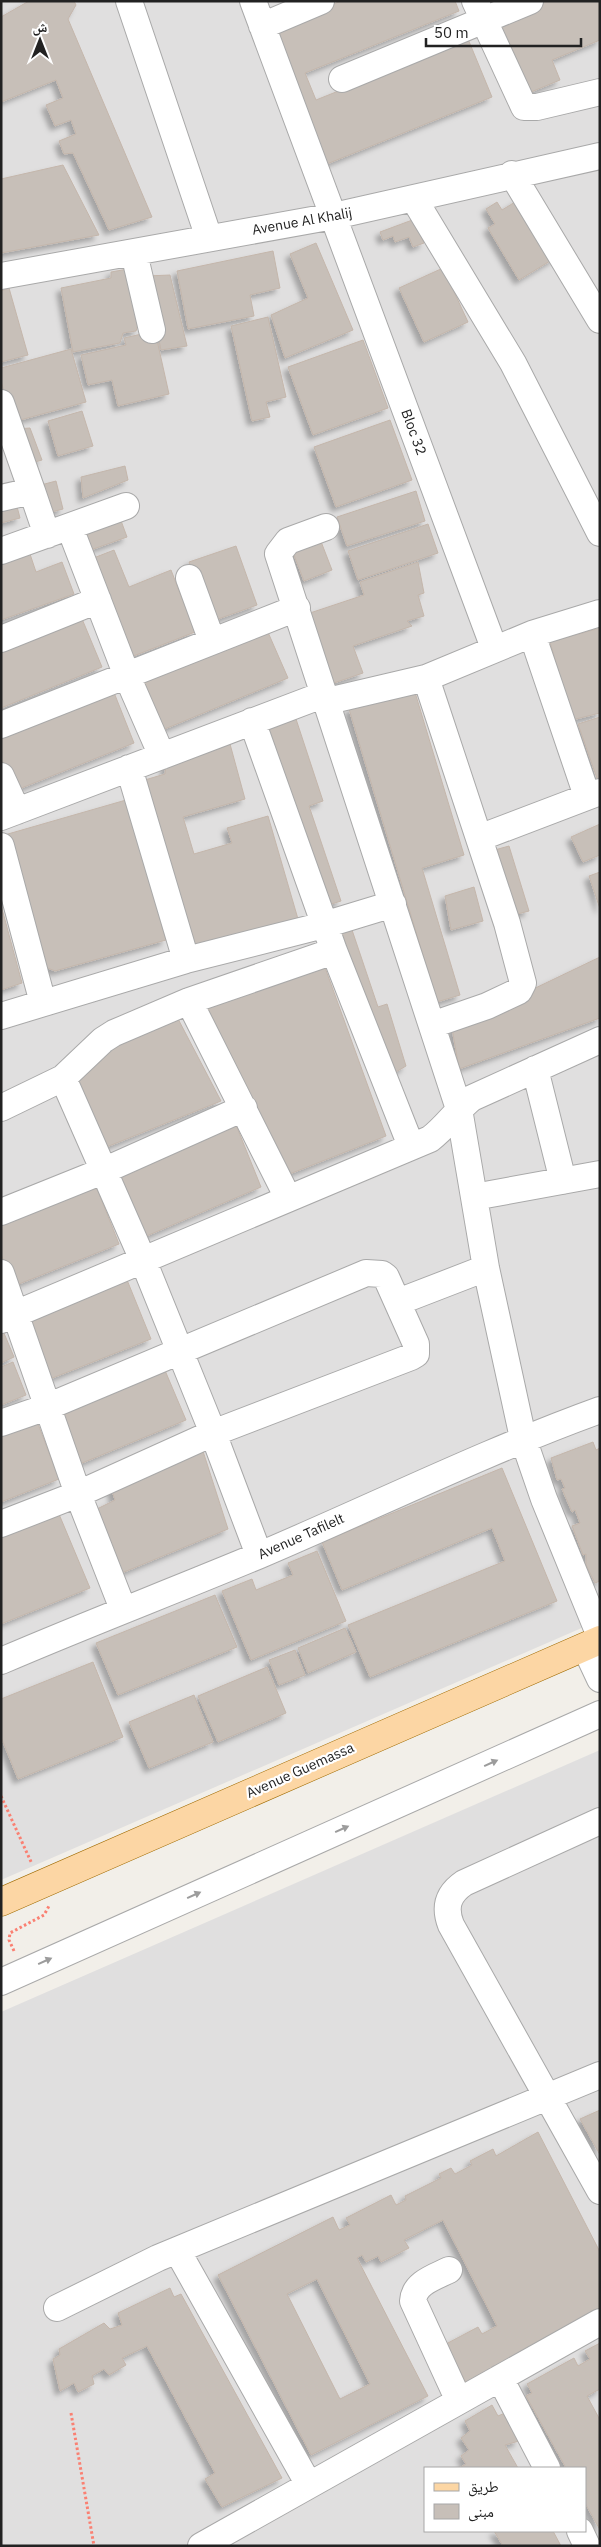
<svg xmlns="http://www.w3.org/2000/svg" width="601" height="2547" font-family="'IBM Plex Sans','Noto Naskh Arabic',sans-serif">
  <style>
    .residential { fill: #e0dfdf; fill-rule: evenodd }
    .building { fill: #c7bfb8; stroke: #c4b6ab; fill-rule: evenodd; filter: url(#shadow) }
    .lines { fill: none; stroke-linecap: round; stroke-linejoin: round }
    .minor-casing { stroke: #a9a9a9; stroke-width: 28 }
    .major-casing { stroke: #a06b00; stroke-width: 29 }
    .path { stroke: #fa8072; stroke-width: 3; stroke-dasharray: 2.5 2.5; stroke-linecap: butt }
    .minor { stroke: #fff; stroke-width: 26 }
    .major { stroke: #fcd6a4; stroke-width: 28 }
    .oneway { fill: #9c9c9c }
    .labels { text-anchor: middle; stroke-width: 4.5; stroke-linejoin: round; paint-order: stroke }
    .street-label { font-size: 14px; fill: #222; stroke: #fff }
  </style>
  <defs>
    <filter id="shadow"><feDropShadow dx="-4.5" dy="4.5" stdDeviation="2.5" flood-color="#0004"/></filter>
  </defs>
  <rect width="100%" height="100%" fill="#f2efe9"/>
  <path class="residential" d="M1 1H600V1620L1 1880Z
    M600 1750V2546H1V2012ZM425 2468H585V2531H425Z"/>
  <path class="building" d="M29 1H74L76 5 68 19 152 217 109 230 73 153 64 154 59 141 76 134 71 120 55 126 46 105 63 98 56 80 1 102V17Z
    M341 1H455L459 11 305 73 316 100 468 39 492 97 322 166 267 31Z
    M542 1H600V40L552 60 560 80 519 97 488 24Z
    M63 165 99 235 1 253V179Z
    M520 199 555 258 519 280 488 228 495 224 486 209 497 202 502 210Z
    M415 219 424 243 413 247 409 237 395 242 393 236 383 240 380 232Z
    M316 243 353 330 285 358 271 315 308 298 290 254Z
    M273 251 280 288 250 295 254 316 188 329 177 271Z
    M443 268 468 322 424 342 399 288Z
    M128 269 138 325 136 331 123 333 120 343 73 352 61 288 111 278V272Z
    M170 275 187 346 161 350 146 276Z
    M9 288 28 355 1 362V291Z
    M268 317 286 397 266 402 270 417 252 421 231 326Z
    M155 331 169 394 118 406 112 380 88 385 81 355 126 345 124 338Z
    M363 340 388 408 313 435 288 367Z
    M71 349 86 402 13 422 1 381V368Z
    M82 411 93 446 58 456 48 421Z
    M390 420 412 480 336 507 314 447Z
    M30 428 42 460 28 464 15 429Z
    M125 466 128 480 83 498 81 477Z
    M56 481 63 509 44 514 37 486Z
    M416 491 425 521 347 546 337 517Z
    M15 499 20 518 1 523V502Z
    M120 518 127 537 88 551 81 532Z
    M428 524 438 553 358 580 348 551Z
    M320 539 332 570 304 581 292 550Z
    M236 546 257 605 210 622 189 562Z
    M114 550 129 587 171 570 195 632 131 657 91 559Z
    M30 554 36 572 62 562 74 594 1 620V564Z
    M418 562 424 593 418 595 424 616 407 621 412 626 353 646 363 673 331 684 307 614 364 595 360 582Z
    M80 614 102 667 1 708V646Z
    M600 628V713L572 720 550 642Z
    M267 630 288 678 160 731 140 683Z
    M414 689 464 855 422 868 460 995 437 1002 349 709Z
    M113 690 134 743 14 791 1 759V735Z
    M295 716 323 801 309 806 341 901 322 907 262 727Z
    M600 717V783L599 784 578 724Z
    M230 744 245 799 183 817 194 854 232 843 227 828 268 816 298 919 188 951 138 782 165 774 166 763Z
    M126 800 166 940 55 971 38 964 1 836Z
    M600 824V855L583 862 571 837Z
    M509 846 529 911 510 916 491 851Z
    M600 872V909L589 876Z
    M474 887 483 921 451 930 445 896Z
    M1 905 22 983 1 990Z
    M350 924 378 1007 387 1004 406 1066 389 1076 331 929Z
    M600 957V1018L459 1069 452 1028Z
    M323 962 386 1136 282 1177 198 1004Z
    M176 1015 221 1101 104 1148 75 1078 106 1046Z
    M234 1120 261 1187 142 1238 114 1175Z
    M94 1181 119 1244 14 1286 1 1254V1217Z
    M125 1275 151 1339 45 1381 19 1317Z
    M1 1326 14 1357 1 1363Z
    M161 1361 186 1420 75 1466 51 1407Z
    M13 1362 26 1395 1 1405V1367Z
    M35 1416 59 1479 1 1502V1426Z
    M593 1442 596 1450 600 1448V1581L595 1583 586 1565V1554L583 1555 572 1526 580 1523 575 1510 572 1512 562 1489 565 1488 561 1479 557 1480 551 1458Z
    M201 1445 228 1529 117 1575 95 1510 115 1500 110 1485Z
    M502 1468 557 1601 370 1677 348 1625 505 1561 492 1528 342 1590 322 1542Z
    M56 1507 90 1588 1 1624V1529Z
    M317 1551 346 1621 251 1660 222 1591 252 1579 256 1590 293 1575 288 1563Z
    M215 1595 237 1647 118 1695 96 1643Z
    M345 1628 356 1652 308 1673 298 1648Z
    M295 1650 305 1675 279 1685 269 1660Z
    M93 1662 123 1737 18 1779 1 1737V1699Z
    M267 1667 286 1713 218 1742 198 1696Z
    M194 1695 213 1742 149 1768 129 1722Z
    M600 2110V2155L580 2119Z
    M538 2132 600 2252V2317L467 2385 446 2344 478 2327 482 2334 497 2326 443 2220 404 2240 409 2248 381 2262 378 2256 366 2262 362 2255 357 2258 428 2396 311 2455 218 2275 333 2217 339 2230 350 2225 346 2218 391 2195 396 2205 406 2200 405 2196 441 2178 439 2174 451 2168 455 2174 472 2165 470 2161 493 2149 496 2156ZM317 2279 370 2384 340 2399 287 2294Z
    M170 2288 174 2297 181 2294 282 2478 222 2507 205 2479 215 2473 147 2346 122 2358 126 2365 109 2375 104 2369 92 2376 94 2384 78 2392 74 2383 60 2391 53 2359 60 2355 59 2349 104 2323 110 2329 122 2325 118 2313Z
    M600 2343V2389L587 2396 600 2420V2530L585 2503V2468H566L526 2396 532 2393 527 2384 574 2358 578 2366 590 2359 585 2351Z
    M492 2405 498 2416 505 2413 519 2441 505 2445 518 2468H459L466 2464 461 2456 469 2450 461 2438 470 2431 465 2421Z
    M494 2531H553L561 2546H503Z"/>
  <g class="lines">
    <defs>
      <path id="minor" d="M129 1 209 238
        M253 1 494 648
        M475 1 524 107H537L600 92
        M262 26 321 1
        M342 79 530 1
        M512 174 600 320
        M414 199 513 363 600 533
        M134 253 152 330
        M1 276 334 216 600 156
        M1 403 32 491
        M1 498 32 491 47 535
        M326 527 288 541 278 554 459 1109 486 1268 523 1438 544 1499 600 1636
        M70 528 127 676 162 756
        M1 551 126 506
        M189 578 212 641
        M532 634 587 796
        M1 639 98 600
        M426 678 507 923 523 983 519 991 487 1006 432 1025
        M328 701 426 678 532 634 600 613
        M252 721 334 951 411 1146
        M1 725 297 608
        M129 768 186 960
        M1 776 17 811
        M1 817 325 694
        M479 838 600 792
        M1 846 43 1003
        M189 1001 288 1198
        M1 1016 186 960 324 925 393 904
        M535 1069 563 1181
        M63 1078 143 1260 213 1433 259 1555
        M1 1108 63 1078 103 1040 114 1033 189 1001 334 951
        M474 1197 600 1174
        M1 1212 103 1171 244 1108
        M1 1273 78 1494 123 1609
        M398 1302 486 1268
        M1 1320 430 1139C446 1127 456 1111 472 1098L600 1040
        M1 1423 47 1407 366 1273 382 1274 386 1277 416 1344V1354L411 1357 213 1433 78 1494 1 1524
        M585 1647 600 1679
        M1 1661C87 1624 174 1591 260 1555 373 1507 484 1452 600 1410
        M600 1821 464 1883C448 1894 444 1907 451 1925L600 2191
        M1 1982 600 1714
        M177 2250 309 2485
        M449 2270C435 2277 414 2283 413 2301L459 2401
        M57 2308 158 2258 600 2075
        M500 2378 547 2468
        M580 2531 587 2546
        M201 2546 600 2322"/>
      <path id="major" d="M1 1902 600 1640"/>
    </defs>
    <use href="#minor" class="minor-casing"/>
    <use href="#major" class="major-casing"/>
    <path class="path" d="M1 1796 32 1864
      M14 1951 9 1940 10 1933 44 1915 49 1906
      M71 2413 94 2546"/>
    <use href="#minor" class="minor"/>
    <use href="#major" class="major"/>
  </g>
  <defs><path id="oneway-solid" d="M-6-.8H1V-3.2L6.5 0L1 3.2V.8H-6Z" transform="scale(1.25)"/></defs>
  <g class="oneway">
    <use href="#oneway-solid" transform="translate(491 1763) rotate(-24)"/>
    <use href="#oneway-solid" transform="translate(342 1829) rotate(-24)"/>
    <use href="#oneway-solid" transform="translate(194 1895) rotate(-24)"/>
    <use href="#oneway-solid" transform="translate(45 1961) rotate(-24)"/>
  </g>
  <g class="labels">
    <g class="street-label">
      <text transform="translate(302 221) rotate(-10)" y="5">Avenue Al Khalij</text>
      <text transform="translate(414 432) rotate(70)" y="5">Bloc 32</text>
      <text transform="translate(301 1536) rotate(-24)" y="5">Avenue Tafilelt</text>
      <text transform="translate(300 1770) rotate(-24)" y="5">Avenue Guemassa</text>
    </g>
  </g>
  <rect width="601" height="2547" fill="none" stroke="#222222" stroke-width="5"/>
  <rect x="424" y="2467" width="162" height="65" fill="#ffffff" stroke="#a7a7a7"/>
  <rect x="434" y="2483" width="25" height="8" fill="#fcd6a4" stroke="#a7a7a7"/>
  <text x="468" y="2492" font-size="15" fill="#222222">طريق</text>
  <rect x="434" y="2504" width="25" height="15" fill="#c7bfb8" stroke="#a7a7a7"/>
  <text x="468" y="2517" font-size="15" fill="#222222">مبنى</text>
  <g transform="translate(40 40)" stroke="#ffffff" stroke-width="4" paint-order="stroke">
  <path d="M0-4L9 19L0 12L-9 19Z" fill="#222222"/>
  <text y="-8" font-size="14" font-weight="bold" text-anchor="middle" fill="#222222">ش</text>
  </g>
  <path d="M426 38v8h155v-8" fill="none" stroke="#222222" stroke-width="2.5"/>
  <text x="434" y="38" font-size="15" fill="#222222" stroke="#ffffff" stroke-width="4" paint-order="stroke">50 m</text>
</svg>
